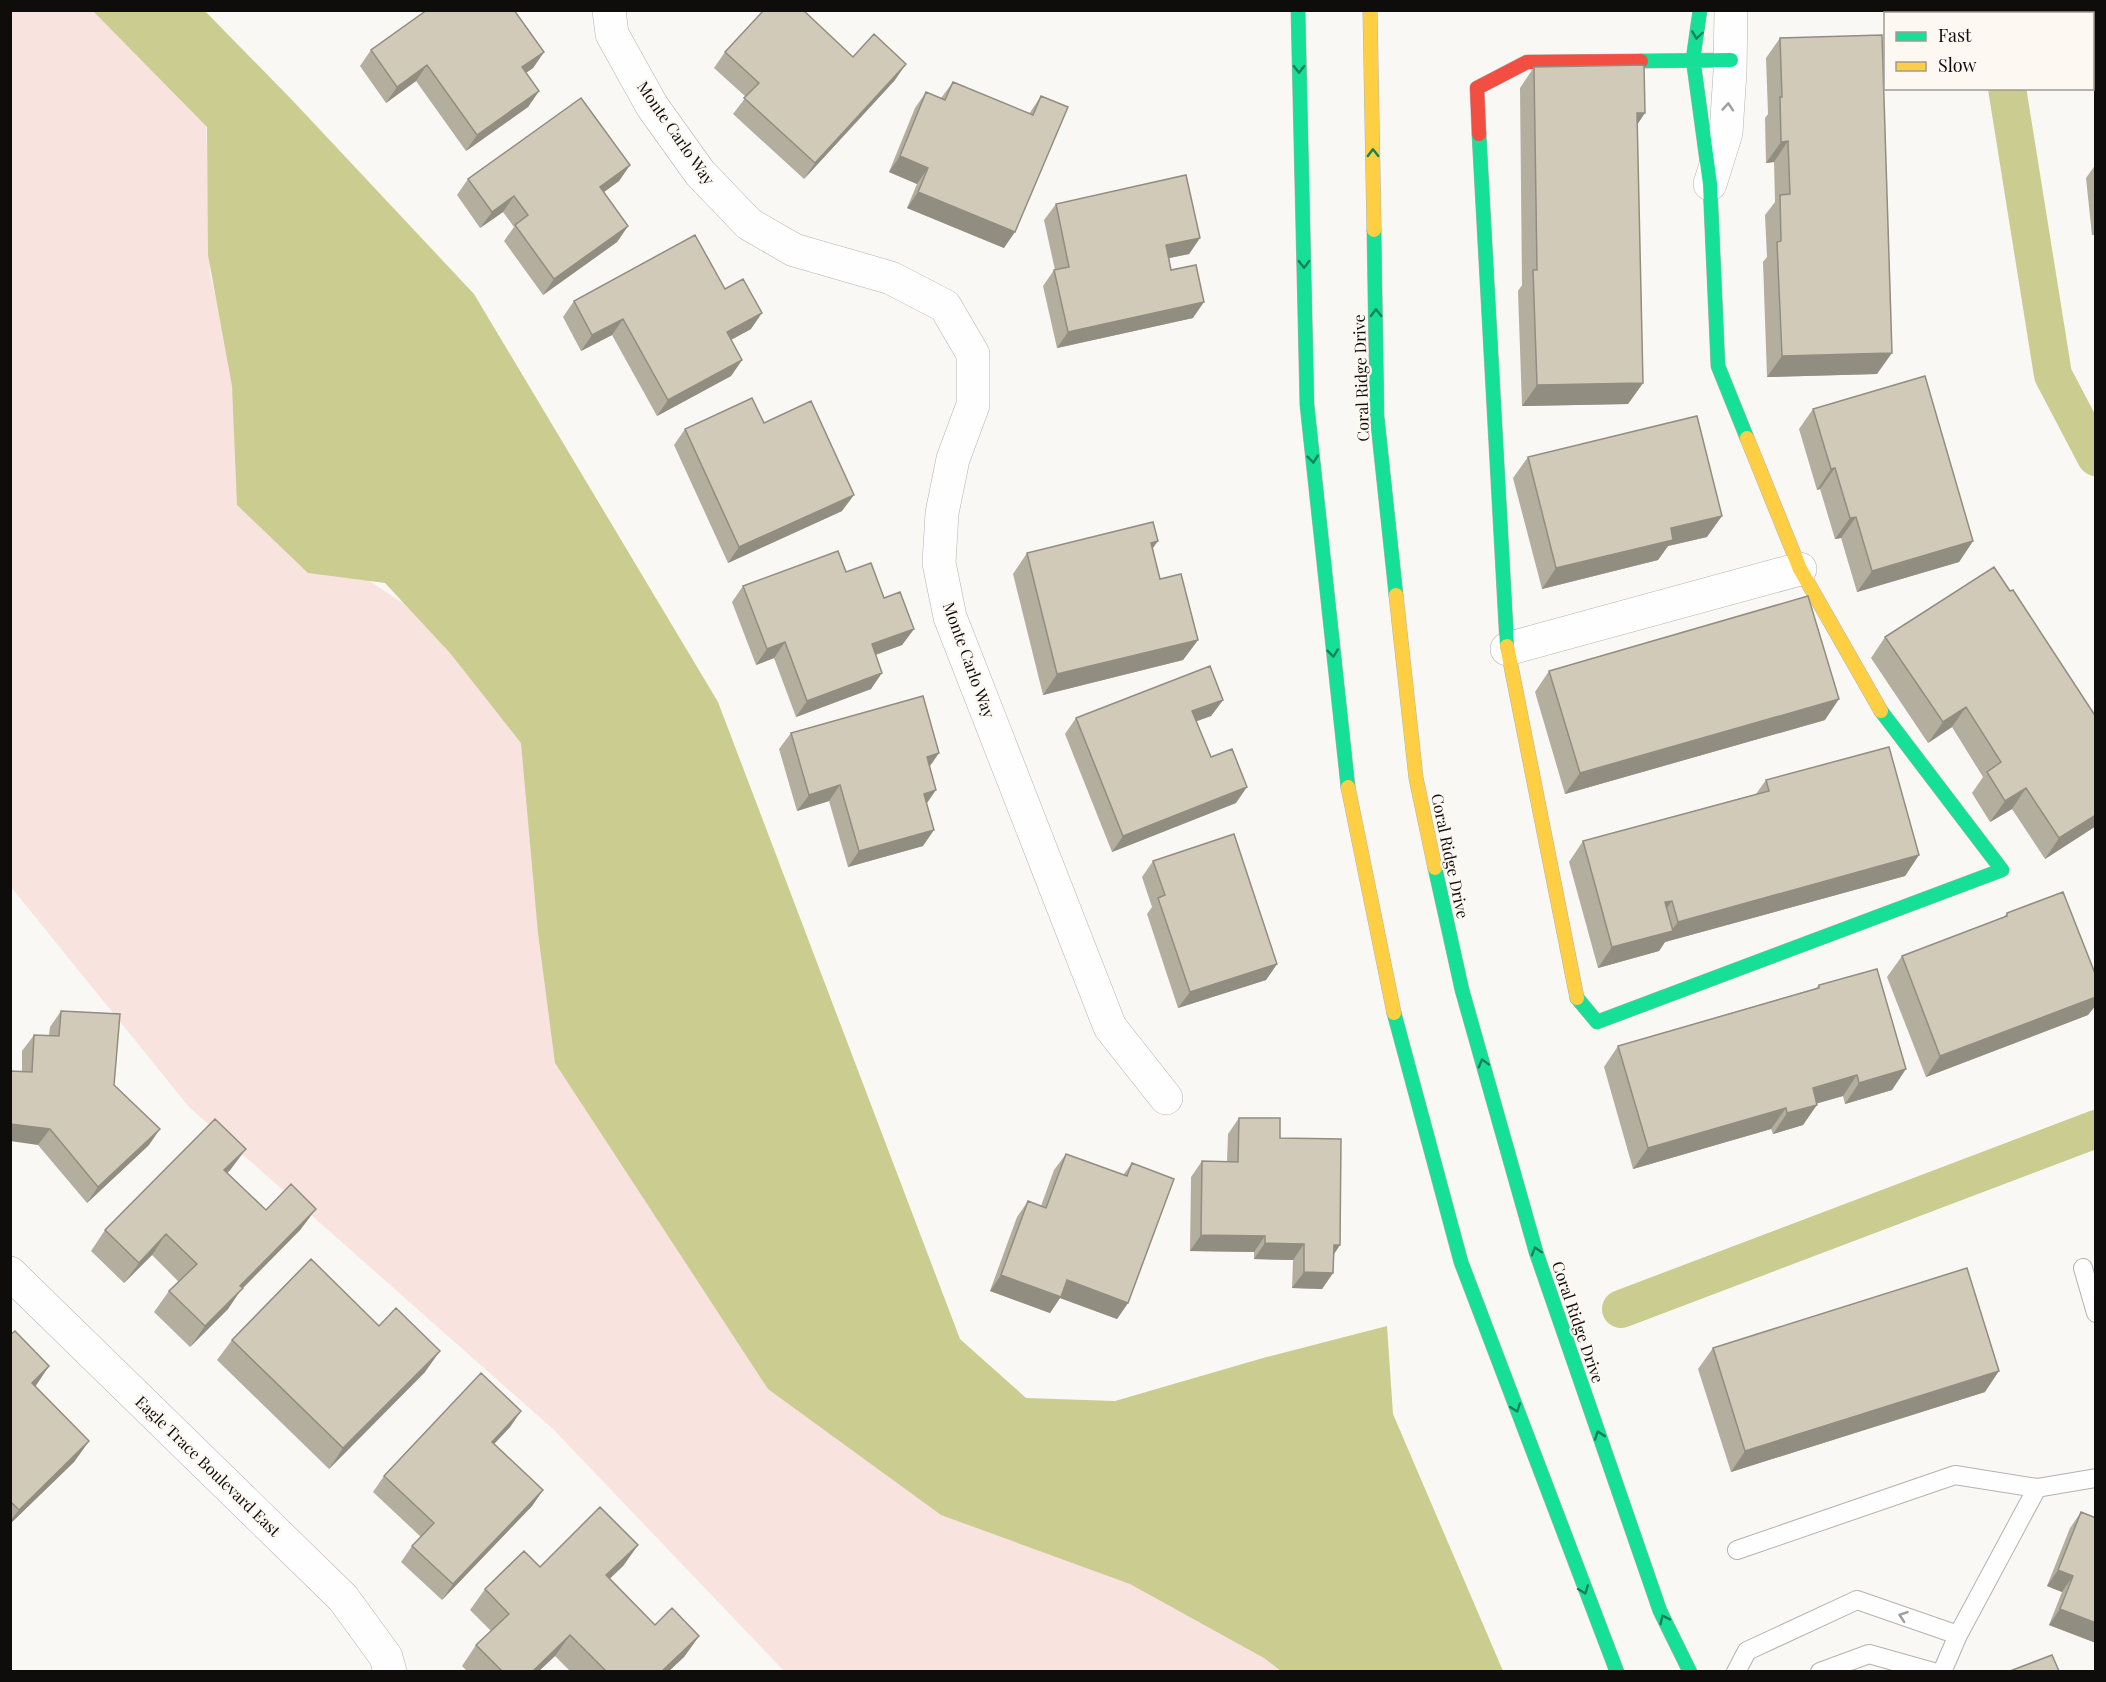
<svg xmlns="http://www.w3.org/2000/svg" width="2106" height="1682" font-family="'Playfair Display',serif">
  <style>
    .green { fill: #f8e3df }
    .water { fill: #cacd8f }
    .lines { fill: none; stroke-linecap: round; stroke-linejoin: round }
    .canal { stroke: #cacd8f; stroke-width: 38 }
    .lane-casing { stroke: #b4b2b0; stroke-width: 20 }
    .street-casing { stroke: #b4b2b0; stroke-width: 34 }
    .fast-casing { stroke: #b4b2b0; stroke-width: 15 }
    .slow-casing { stroke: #b4b2b0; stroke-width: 15 }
    .jam-casing { stroke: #b4b2b0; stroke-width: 15 }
    .lane { stroke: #fefefe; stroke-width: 18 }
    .street { stroke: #fefefe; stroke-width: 33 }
    .fast { stroke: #16e098; stroke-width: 14 }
    .slow { stroke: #ffcf43; stroke-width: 14 }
    .jam { stroke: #f24e42; stroke-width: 14 }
    .wall { fill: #b4ae9e }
    .shaded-wall { fill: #928d81 }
    .building { fill: #d1cab8; stroke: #928d81; stroke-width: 1.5 }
    .oneway { stroke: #138159 }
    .oneway2 { stroke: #9e9e9d }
    .labels { text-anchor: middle; stroke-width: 4.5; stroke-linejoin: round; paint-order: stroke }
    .street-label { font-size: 16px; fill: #0f0d0b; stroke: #fdf8f2 }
  </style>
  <rect width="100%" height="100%" fill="#faf8f5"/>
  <path class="green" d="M10 11H102L206 118 210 274 240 399 244 499 597 730 986 1507 1447 1671H784L553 1429 189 1107 11 887Z"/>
  <path class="water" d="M93 11H205L293 101 474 294 718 702 960 1339 1026 1398 1115 1401 1263 1358 1387 1326 1393 1414 1503 1671H1281L1264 1658 1130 1584 941 1515 768 1389 555 1063 538 933 521 743 450 653 385 583 308 573 237 505 232 386 208 255 207 127Z"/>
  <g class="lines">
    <path class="canal" d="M2007 88 2053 375 2096 457
      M1621 1309 2096 1129"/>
    <defs>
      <path id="lane" d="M2083 1268 2096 1313
        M1737 1550 1955 1475 2037 1488
        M1736 1672 1747 1651 1857 1600 1958 1635
        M1820 1672 1869 1654 1933 1672
        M1942 1672 1958 1635 2037 1488 2096 1478"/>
      <path id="street" d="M609 10 612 34 652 106 700 173 749 224 794 250 891 278 945 306 973 354V405L953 459 942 513 939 563 950 617 1110 1027 1166 1098
        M1710 184 1726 133 1730 72 1731 10
        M1507 649 1800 569
        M10 1273 343 1598 386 1657 390 1672"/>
      <path id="fast" d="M1298 10 1307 405 1348 787
        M1700 10 1693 59 1710 184 1718 366 1747 438
        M1641 61 1731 60
        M1479 134 1507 646
        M1374 230 1377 416 1396 595
        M1435 868 1462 990 1536 1252 1660 1611 1690 1672
        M1577 998 1597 1022 2002 870 1881 711
        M1394 1013 1461 1262 1617 1672"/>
      <path id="slow" d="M1370 10 1374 230
        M1747 438 1800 569 1881 711
        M1396 595 1416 778 1435 868
        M1507 646 1577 998
        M1348 787 1394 1013"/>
      <path id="jam" d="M1479 134 1477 88 1527 62 1641 61"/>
    </defs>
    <use href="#lane" class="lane-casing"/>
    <use href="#street" class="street-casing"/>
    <use href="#fast" class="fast-casing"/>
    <use href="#slow" class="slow-casing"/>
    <use href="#jam" class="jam-casing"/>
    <use href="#lane" class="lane"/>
    <use href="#street" class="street"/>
    <use href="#fast" class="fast"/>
    <use href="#slow" class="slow"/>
    <use href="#jam" class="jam"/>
  </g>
  <path class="wall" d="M1780 38 1877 374 1767 377 1763 262 1767 257 1765 215 1775 202 1774 162 1766 163 1765 118 1768 114 1766 58Z
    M371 50 544 52 533 68 526 73 539 91 528 107 466 151 416 81 386 103 360 66Z
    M725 52 853 57 895 80 804 179 733 114 746 97 714 68Z
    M1534 67 1637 124 1643 383 1628 404 1522 406 1518 291 1522 285 1520 88Z
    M953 82 1029 114 1041 96 1004 248 907 208 917 184 889 172 915 108 926 92 941 98Z
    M2096 164V235H2092L2086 178Z
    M630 165 619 181 604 192 628 226 617 242 543 295 504 241 514 227 503 212 480 228 457 195 468 179Z
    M1056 204 1200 238 1189 254 1169 258 1171 270 1193 318 1057 348 1043 286 1054 270H1055L1044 220Z
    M725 289 751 329 731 340 742 360 731 376 657 416 612 335 581 351 563 317 574 301Z
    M1813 409 1973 541 1959 562 1857 592 1841 538 1835 539 1820 489 1817 490 1799 429Z
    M764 423 842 511 728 563 674 445 685 429Z
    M1528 457 1707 537 1668 546 1658 560 1542 589 1513 478Z
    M1153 549 1160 579 1198 640 1183 660 1043 695 1013 574 1027 553Z
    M846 572 884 598 914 629 902 645 876 655 871 689 796 717 774 658 756 665 732 602 743 586Z
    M1885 637 2096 717V826L2045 859 2012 809 1990 822 1972 793 1983 777 1952 727 1928 743 1871 658Z
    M1549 671 1825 720 1565 794 1535 692Z
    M1223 700 1211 716 1196 721 1211 757 1236 803 1112 852 1065 734 1076 718Z
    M791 733 930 767 923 846 848 867 829 801 797 811 779 749Z
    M1766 780 1919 855 1905 876 1665 942 1659 951 1598 968 1569 862 1583 841 1756 794Z
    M1153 861 1277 964 1266 980 1178 1008 1147 914 1152 907 1142 877Z
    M2007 913 2096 976V1005L2088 1015 1926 1077 1887 977 1902 956 2004 917Z
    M1819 985 1892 1090 1845 1104 1843 1096 1817 1103 1803 1125 1773 1134 1771 1129 1633 1169 1604 1067 1618 1046 1816 988Z
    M61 1011 114 1085 149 1145 87 1203 38 1145 22 1072V1051L34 1035H49L50 1027Z
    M1239 1118 1280 1138 1340 1245 1334 1254 1333 1273 1322 1289 1292 1288 1293 1260 1254 1259V1252L1190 1251 1191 1177 1202 1161 1227 1162 1228 1134Z
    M1066 1154 1123 1175 1132 1163 1128 1303 1117 1319 1060 1298 1050 1313 990 1291 1017 1217 1028 1201 1041 1206 1054 1170Z
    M231 1169 227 1173 266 1210 301 1229 240 1291 228 1309 190 1347 154 1312 169 1291 179 1282 152 1255 124 1283 91 1251 105 1230Z
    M10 1335 49 1366 35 1386 89 1441 74 1462 10 1524Z
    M232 1340 425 1372 329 1469 217 1360Z
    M1713 1348 1985 1392 1731 1472 1698 1369Z
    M521 1411 510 1427 494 1444 543 1490 532 1506 442 1600 401 1562 412 1546 421 1537 373 1492 384 1476Z
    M2081 1512 2096 1643 2049 1625 2062 1592 2047 1586 2070 1528Z
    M638 1545 623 1566 610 1578 655 1625 699 1636 684 1657 669 1671H570L555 1656 539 1671H467L462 1666 476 1645 491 1631 470 1610 485 1589 540 1567Z"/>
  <path class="shaded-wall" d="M544 52 533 68 511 83 522 67Z
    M2092 59H2096V75H2092Z
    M906 64 895 80 804 179 815 163Z
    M427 65 416 81 386 103 397 87Z
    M539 91 528 107 466 151 477 135Z
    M1637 113H1645L1631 134Z
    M1788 141 1774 162 1766 163 1781 142Z
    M900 156 928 168 917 184 889 172Z
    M630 165 619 181 589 203 600 187Z
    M918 192 1015 232 1004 248 907 208Z
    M514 196 503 212 480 228 492 212Z
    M628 226 617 242 543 295 554 279Z
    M1200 238 1189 254 1155 261 1166 245Z
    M1204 302 1193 318 1057 348 1068 332Z
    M762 313 751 329 716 348 727 332Z
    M623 319 612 335 581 351 592 335Z
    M1892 353 1877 374 1767 377 1782 356Z
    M742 360 731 376 657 416 668 400Z
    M1643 383 1628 404 1522 406 1537 385Z
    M1835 468 1820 489 1817 490 1831 469Z
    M854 495 842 511 728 563 739 547Z
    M1722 516 1707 537 1668 546 1658 560 1542 589 1556 568 1671 528Z
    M1856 517 1841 538 1835 539 1850 518Z
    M1158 541 1143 562 1151 543Z
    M1973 541 1959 562 1857 592 1872 571Z
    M914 629 902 645 860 660 872 644Z
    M1198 640 1183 660 1043 695 1057 674Z
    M785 642 774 658 756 665 767 649Z
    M882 673 871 689 796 717 807 701Z
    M1839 699 1825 720 1565 794 1580 773Z
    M1223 700 1211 716 1181 727 1192 711Z
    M1966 707 1952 727 1928 743 1943 722Z
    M939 753 928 769 927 757Z
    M840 785 829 801 797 811 809 795Z
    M1247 787 1236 803 1112 852 1123 836Z
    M2026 788 2012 809 1990 822 2005 801Z
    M936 790 925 806 924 794Z
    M2096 815V826L2045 859 2059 838Z
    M934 830 923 846 848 867 859 851Z
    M1919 855 1905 876 1665 942 1659 951 1598 968 1612 947 1671 931 1678 922Z
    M1672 901 1657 921 1665 902Z
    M1277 964 1266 980 1178 1008 1190 992Z
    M2096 997V1005L2088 1015 1926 1077 1940 1056Z
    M1906 1069 1892 1090 1845 1104 1859 1083Z
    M1857 1075 1843 1096 1798 1109 1813 1088Z
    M1817 1105 1803 1125 1773 1134 1787 1113Z
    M1786 1108 1771 1129 1633 1169 1648 1148Z
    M10 1124 50 1129 38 1145 10 1141Z
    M160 1129 149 1145 87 1203 98 1187Z
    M246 1149 231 1169 210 1191 224 1170Z
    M316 1209 301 1229 240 1291 228 1309 190 1347 205 1326 240 1286Z
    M166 1234 152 1255 124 1283 139 1263Z
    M1201 1235 1265 1236 1254 1252 1190 1251Z
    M1265 1243 1304 1244 1293 1260 1254 1259Z
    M1334 1245H1340L1329 1261Z
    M1304 1272 1333 1273 1322 1289 1292 1288Z
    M1001 1275 1067 1280 1128 1303 1117 1319 1060 1298 1050 1313 990 1291Z
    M440 1351 425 1372 329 1469 343 1448Z
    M49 1366 35 1387 32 1383Z
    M1999 1371 1985 1392 1731 1472 1745 1451Z
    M521 1411 510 1427 481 1458 492 1442Z
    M89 1441 74 1462 10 1524V1521L19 1510Z
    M543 1490 532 1506 442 1600 453 1584Z
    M638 1545 623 1566 592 1596 606 1575Z
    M2058 1570 2073 1576 2062 1592 2047 1586Z
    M2060 1609 2096 1623V1643L2049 1625Z
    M570 1635 555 1656 539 1671H533Z
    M699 1636 684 1657 669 1671H662Z"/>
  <path class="building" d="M427 10H514L544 52 522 67 539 91 477 135 427 65 397 87 371 50Z
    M764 10H803L853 57 874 34 906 64 815 163 744 98 759 83 725 52Z
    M2092 22H2096V59H2092Z
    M1882 35 1892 353 1782 356 1777 242 1781 241 1780 195 1790 194 1788 141 1781 142 1780 97H1782L1780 38Z
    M1644 65 1645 113H1637L1643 383 1537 385 1533 270H1537L1534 67Z
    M953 82 1033 115 1041 96 1068 107 1015 232 918 192 928 168 900 156 926 92 945 100Z
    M581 98 630 165 600 187 628 226 554 279 515 225 528 215 514 196 492 212 468 179Z
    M1186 175 1200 238 1166 245 1171 270 1196 265 1204 302 1068 332 1054 270 1069 267 1056 204Z
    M695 235 725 289 743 279 762 313 727 332 742 360 668 400 623 319 592 335 574 301Z
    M1925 376 1973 541 1872 571 1856 517 1850 518 1835 468 1831 469 1813 409Z
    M752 398 764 423 811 401 854 495 739 547 685 429Z
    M1697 416 1722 516 1671 528 1673 540 1556 568 1528 457Z
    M1153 522 1158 541 1151 543 1160 579 1181 574 1198 640 1057 674 1027 553Z
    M838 551 846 572 871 563 884 598 900 592 914 629 872 644 882 673 807 701 785 642 767 649 743 586Z
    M1994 567 2010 591 2013 590 2096 717V815L2059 838 2026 788 2005 801 1987 772 2001 762 1966 707 1943 722 1885 637Z
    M1808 596 1839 699 1580 773 1549 671Z
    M1210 666 1223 700 1192 711 1211 757 1232 749 1247 787 1123 836 1076 718Z
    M923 696 939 753 927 757 936 790 924 794 934 830 859 851 840 785 809 795 791 733Z
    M1889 747 1919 855 1678 922 1672 901 1665 902 1673 931 1612 947 1583 841 1769 791 1766 780Z
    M1234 834 1277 964 1190 992 1158 898 1165 895 1153 861Z
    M2063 892 2096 976V997L1940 1056 1902 956 2007 916V913Z
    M1877 969 1906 1069 1859 1083 1857 1075 1813 1088 1817 1105 1787 1113 1786 1108 1648 1148 1618 1046 1819 988V985Z
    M61 1011 120 1014 114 1085 160 1129 98 1187 50 1129 10 1124V1071L32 1072 34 1035 59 1036Z
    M1239 1118H1280V1138L1341 1139 1340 1245H1334L1333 1273 1304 1272V1244L1265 1243V1236L1201 1235 1202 1161 1238 1162Z
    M215 1119 246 1149 224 1170 266 1210 291 1184 316 1209 240 1286 243 1288 205 1326 169 1291 197 1264 166 1234 139 1263 105 1230Z
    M1066 1154 1127 1176 1132 1163 1174 1179 1128 1303 1067 1280 1061 1297 1001 1275 1028 1201 1046 1208Z
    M311 1259 379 1326 396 1308 440 1351 343 1448 232 1340Z
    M1967 1268 1999 1371 1745 1451 1713 1348Z
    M15 1331 49 1366 32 1383 89 1441 19 1510 10 1501V1335Z
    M481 1373 521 1411 492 1442 543 1490 453 1584 412 1546 434 1523 384 1476Z
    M600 1507 638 1545 606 1575 655 1625 672 1608 699 1636 662 1671H606L570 1635 533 1671H502L476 1645 509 1614 485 1589 524 1551 540 1567Z
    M2081 1512 2096 1518V1623L2060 1609 2073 1576 2058 1570Z
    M2052 1655 2059 1671H2010Z"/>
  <defs><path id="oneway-chevron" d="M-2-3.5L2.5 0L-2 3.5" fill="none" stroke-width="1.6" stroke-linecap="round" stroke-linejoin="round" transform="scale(1.5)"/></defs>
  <g class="oneway">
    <use href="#oneway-chevron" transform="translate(1697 35) rotate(98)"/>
    <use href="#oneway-chevron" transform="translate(1299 69) rotate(89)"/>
    <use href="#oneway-chevron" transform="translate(1373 153) rotate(-91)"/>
    <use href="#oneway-chevron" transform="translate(1304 264) rotate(89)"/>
    <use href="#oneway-chevron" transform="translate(1376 313) rotate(-91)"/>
    <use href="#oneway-chevron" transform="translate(1313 459) rotate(84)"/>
    <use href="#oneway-chevron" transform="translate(1333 653) rotate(84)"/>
    <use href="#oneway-chevron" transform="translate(1483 1063) rotate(-106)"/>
    <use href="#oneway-chevron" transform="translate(1536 1251) rotate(-107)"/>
    <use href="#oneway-chevron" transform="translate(1516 1408) rotate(69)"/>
    <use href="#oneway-chevron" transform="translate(1599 1435) rotate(-109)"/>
    <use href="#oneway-chevron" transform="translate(1584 1590) rotate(69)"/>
    <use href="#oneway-chevron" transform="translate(1664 1619) rotate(-116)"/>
  </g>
  <g class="oneway2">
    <use href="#oneway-chevron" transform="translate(1728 107) rotate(-86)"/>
    <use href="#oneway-chevron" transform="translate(1903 1616) rotate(-161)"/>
  </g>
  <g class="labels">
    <g class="street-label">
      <text transform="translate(676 133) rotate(55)" y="6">Monte Carlo Way</text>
      <text transform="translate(1361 378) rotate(-92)" y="6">Coral Ridge Drive</text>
      <text transform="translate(969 660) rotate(70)" y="6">Monte Carlo Way</text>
      <text transform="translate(1450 856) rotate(78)" y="6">Coral Ridge Drive</text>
      <text transform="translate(1578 1322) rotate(71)" y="6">Coral Ridge Drive</text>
      <text transform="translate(208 1466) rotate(44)" y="6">Eagle Trace Boulevard East</text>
    </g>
  </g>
  <rect width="2106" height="1682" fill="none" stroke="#0f0d0b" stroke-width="24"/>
  <rect x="1884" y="12" width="210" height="78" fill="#fdf8f2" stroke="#9e9a96" stroke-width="1.5"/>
  <rect x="1896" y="32" width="30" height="9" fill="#16e098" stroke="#9e9a96" stroke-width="1.5"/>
  <text x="1938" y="42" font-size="18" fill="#0f0d0b">Fast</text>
  <rect x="1896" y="62" width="30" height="9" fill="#ffcf43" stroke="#9e9a96" stroke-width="1.5"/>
  <text x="1938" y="72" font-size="18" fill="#0f0d0b">Slow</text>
</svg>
